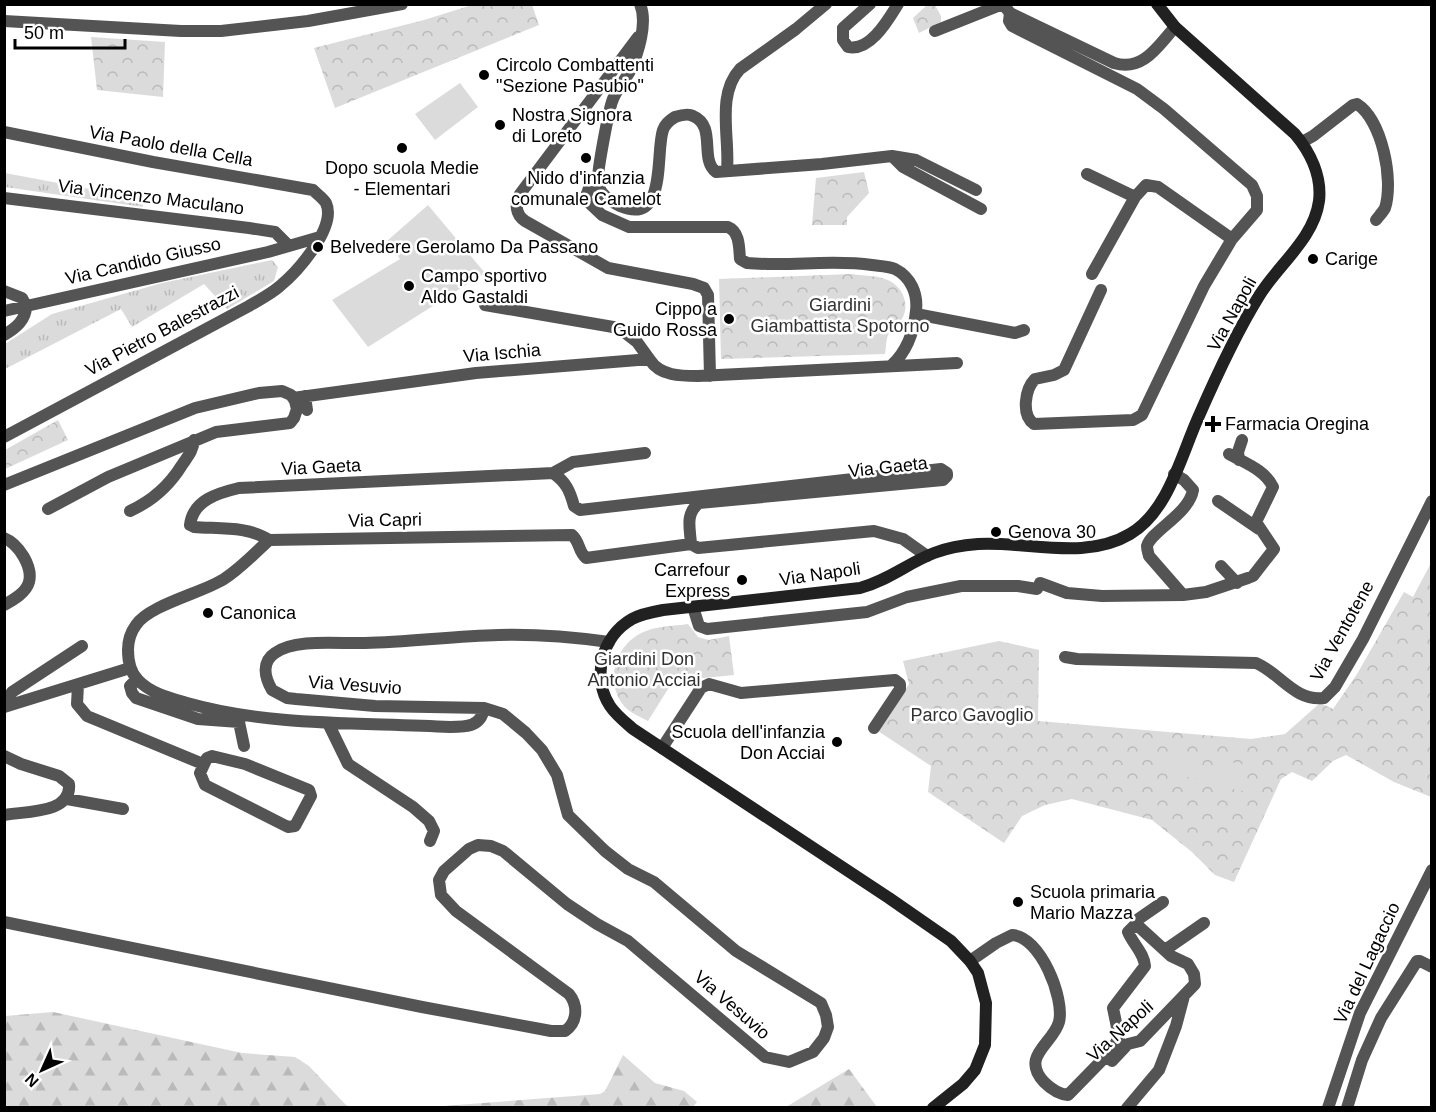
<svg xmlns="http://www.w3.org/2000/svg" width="1436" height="1112" font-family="Helvetica,sans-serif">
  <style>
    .grass { fill: url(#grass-tufts) }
    .forest { fill: url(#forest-firs) }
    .park { fill: url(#park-crowns) }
    .garden { fill: #dbdbdb }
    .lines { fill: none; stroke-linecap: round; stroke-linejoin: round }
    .street { stroke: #545454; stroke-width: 12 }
    .secondary { stroke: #212121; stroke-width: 12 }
    .poi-dot { fill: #000; stroke: #fff; stroke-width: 2 }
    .labels { text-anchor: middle; stroke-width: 5; stroke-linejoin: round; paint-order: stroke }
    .poi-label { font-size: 18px; fill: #000; stroke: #fff; text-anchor: start }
    .street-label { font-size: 18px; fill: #000; stroke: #fff }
    .park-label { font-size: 18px; fill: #323232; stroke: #fff }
  </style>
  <defs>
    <pattern id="grass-tufts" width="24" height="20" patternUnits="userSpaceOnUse" patternTransform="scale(1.5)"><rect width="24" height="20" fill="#dbdbdb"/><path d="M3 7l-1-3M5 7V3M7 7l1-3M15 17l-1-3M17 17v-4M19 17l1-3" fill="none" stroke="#bababa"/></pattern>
    <pattern id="forest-firs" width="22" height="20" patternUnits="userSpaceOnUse" patternTransform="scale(1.5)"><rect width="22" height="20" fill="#dbdbdb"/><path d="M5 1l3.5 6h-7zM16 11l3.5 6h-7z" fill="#bababa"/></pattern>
    <pattern id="park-crowns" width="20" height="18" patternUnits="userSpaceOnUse" patternTransform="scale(1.5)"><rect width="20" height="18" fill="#dbdbdb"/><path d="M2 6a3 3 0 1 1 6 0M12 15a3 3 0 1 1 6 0" fill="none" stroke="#bababa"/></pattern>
  </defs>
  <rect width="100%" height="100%" fill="#fff"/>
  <path class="grass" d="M5 173 143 199V207L5 187Z
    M272 260 278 267 274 281 227 309 204 284 132 327 121 309 5 369V344L52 314 162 283Z"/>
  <path class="forest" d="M53 1012 242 1053 295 1057 309 1066 346 1105 352 1107H5V1016Z
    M623 1055 655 1083 684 1091 697 1102 692 1108 430 1107 600 1094 605 1091Z
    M849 1069 877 1107H786Z"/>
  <path class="park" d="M472 5H532L539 25 335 108 314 48 424 20Z
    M927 5H935L941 16V22L919 33 913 18Z
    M91 37 165 42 163 97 97 90Z
    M864 172 869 193 847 217V225H812L816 178Z
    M852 274C862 276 875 275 885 279 901 284 910 302 903 317 900 324 891 328 888 335 886 340 886 349 885 354L721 359 719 279Z
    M58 420 68 440 5 469V450Z
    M1431 563V797L1394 782 1346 755 1333 761 1312 781 1292 772 1281 779 1234 882 1215 875 1192 852 1152 820 1072 799 1045 805 1022 816 1004 843 928 792 931 766 878 731 909 684 903 661 999 641 1039 650 1038 721 1251 739 1285 734 1320 703 1333 709 1357 674 1404 592 1413 597Z
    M688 624 698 637 709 640 729 636 734 675 673 681 648 721C641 717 633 714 627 709 602 685 615 642 646 631 659 626 674 626 688 624Z"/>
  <path class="garden" d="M460 83 478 107 435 140 415 114Z
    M428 205 485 273 368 347 332 300 400 259 387 241Z
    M1164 753 1203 760 1200 779 1161 773Z
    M1216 760 1248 765 1243 791 1211 785Z"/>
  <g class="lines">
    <path class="street" d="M640 4C648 23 638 54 630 71 625 80 617 89 613 99 609 108 596 176 598 184 600 194 611 202 620 206 668 226 655 153 663 130 665 124 670 120 675 117 681 115 688 113 693 116 717 126 699 159 716 172L822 164 892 156 916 160 976 190
      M870 4 843 28V40L848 47C870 52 888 20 898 4
      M1003 4 1010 13 1114 63C1143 72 1158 46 1175 27
      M1010 13 1009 21 1012 26 1137 89 1164 109 1252 185 1257 196V210L1232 239 1204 286 1142 415 1133 420 1034 424C1021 415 1025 389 1035 379L1054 375 1064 370 1101 290
      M4 21 181 31H221L308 21 402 4
      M935 31 1003 4
      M638 37 520 194C515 204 515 214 525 221L608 268 693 284 704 288 708 295 710 376
      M4 132 153 162 313 190C317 194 323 198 326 203 337 227 298 271 280 286 271 294 259 300 249 306L4 437
      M1302 142 1313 136 1353 105 1357 104C1382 120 1394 180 1385 208 1383 212 1379 216 1376 220
      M892 156 903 167 981 209
      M727 170C730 138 716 95 740 69L796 29 826 4
      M1087 174 1135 197
      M597 181 589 188 585 199 602 215 629 227H728C740 232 739 248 740 259L747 263C789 267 831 259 872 265 879 266 888 266 895 269 911 277 918 294 916 311 914 331 907 351 892 365
      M4 198 249 228 275 232 289 246
      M1092 274 1135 197 1146 185 1158 187 1232 239
      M4 291 22 298 26 306
      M485 305 619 328 637 342 650 360
      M4 311 268 252 320 237
      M916 314 1015 333 1024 330
      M4 335C16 328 26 320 26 306
      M305 396 307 410
      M293 398 476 373 638 360H650C660 376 681 376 698 376L957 363
      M1239 460 1238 452 1242 440
      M553 473 573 462 645 453
      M1174 474 1184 480 1193 490C1189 514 1151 531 1147 546 1147 550 1148 552 1149 556L1183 595 1206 592 1248 578 1253 576 1274 549 1256 522 1273 487C1265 470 1245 463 1229 454
      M4 485 195 408 259 393 282 391 291 395 295 401 297 409 294 418 290 423 216 432 108 477 48 509
      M1218 501 1259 529
      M130 511C152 501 169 486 182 465 188 456 193 451 194 440
      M4 538C19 544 33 567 29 582 26 593 13 600 4 605
      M269 540C249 526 218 529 194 527L190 525C193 500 218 493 239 488L553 473C566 482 570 491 574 506L580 510 941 469 947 473V476L943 480 699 503C685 514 690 528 691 544
      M691 544 698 548 874 531 903 539 927 556
      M1221 566 1237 583
      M1040 583 1067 593 1102 596 1183 595
      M693 607 699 626 707 629 867 612 907 597 961 586H1018L1037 589
      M1065 657 1077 659 1256 663C1280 673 1295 702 1324 698L1335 687 1363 639 1432 501
      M137 679 130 686 132 693 136 698 198 719 239 722 244 746
      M78 685 77 704 87 716 203 764
      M8 706V699L12 692 82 646
      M4 707 130 668
      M484 708C481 727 466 727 450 727 362 722 272 727 187 703 170 698 150 693 138 680 130 672 128 661 128 650 128 640 130 633 136 625 149 605 202 593 224 579 240 569 255 553 269 540L572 535C580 542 578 551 586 558L691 544
      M328 723 348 764 413 807 429 821 434 831 430 841
      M662 748 701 688 709 684 741 693 895 680 900 684V689L874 728
      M4 756 21 764 59 776 69 784C72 814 25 811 4 815
      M212 756 245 764 309 790 311 796 295 826 288 827 205 785 200 773 207 758Z
      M67 799 123 809
      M4 922 422 1007 551 1031H565C578 1022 578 1005 569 994L456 911 441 895 439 880 444 871 469 849 478 845 491 846 503 851 567 904 597 924 628 941 765 1057 789 1062 813 1052 824 1038 828 1027 826 1015 821 1003 736 951 654 882 628 869 605 851 568 815 557 775 542 750 526 733 503 714 484 708 375 706 296 699 287 698 272 690C265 678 261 662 275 653 295 638 340 644 365 643 410 642 454 636 499 635 535 634 573 637 609 642
      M1165 950 1204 923
      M970 961 996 943 1012 935C1040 936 1065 998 1059 1022 1053 1044 1020 1056 1044 1082 1051 1089 1058 1094 1068 1095L1112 1050 1119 1037 1113 1008 1145 966C1144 953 1133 944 1128 932L1136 924 1137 920 1163 902
      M1112 1061 1128 1044 1140 1041 1195 984 1194 974 1188 964 1171 956 1136 924
      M1127 1108 1159 1070 1176 1026 1184 996
      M1328 1108 1360 1013 1432 870
      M1347 1108 1362 1060 1381 1018 1417 961H1420L1432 967"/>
    <path class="secondary" d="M933 1108 963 1084 975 1070 985 1045 986 1003 978 973 970 961 951 941 889 898 633 729C625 722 616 715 610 706 591 677 602 636 632 619 641 614 652 612 663 610L860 588C889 580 908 563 934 553 947 548 964 545 978 544 1028 541 1085 561 1130 534 1168 512 1181 456 1198 418 1215 379 1236 333 1259 296 1277 266 1314 239 1319 201 1322 176 1310 152 1295 134L1175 27 1157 4"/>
  </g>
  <g class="poi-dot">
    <circle cx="484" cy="75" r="6"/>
    <circle cx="500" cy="125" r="6"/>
    <circle cx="402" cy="148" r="6"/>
    <circle cx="586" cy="158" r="6"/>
    <circle cx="318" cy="247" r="6"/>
    <circle cx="1313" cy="259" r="6"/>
    <circle cx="409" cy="286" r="6"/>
    <circle cx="729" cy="319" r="6"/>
    <path d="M1210 415h6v6h6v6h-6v6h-6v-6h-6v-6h6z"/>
    <circle cx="996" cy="532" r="6"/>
    <circle cx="742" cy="580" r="6"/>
    <circle cx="208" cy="613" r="6"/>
    <circle cx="837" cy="742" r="6"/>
    <circle cx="1018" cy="902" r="6"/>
  </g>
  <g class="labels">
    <g class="poi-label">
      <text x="496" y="71">Circolo Combattenti<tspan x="496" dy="21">"Sezione Pasubio"</tspan></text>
      <text x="512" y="121">Nostra Signora<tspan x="512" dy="21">di Loreto</tspan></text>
      <text x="402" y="174" text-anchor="middle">Dopo scuola Medie<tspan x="402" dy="21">- Elementari</tspan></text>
      <text x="586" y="184" text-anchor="middle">Nido d'infanzia<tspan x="586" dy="21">comunale Camelot</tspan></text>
      <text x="330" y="253">Belvedere Gerolamo Da Passano</text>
      <text x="1325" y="265">Carige</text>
      <text x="421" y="282">Campo sportivo<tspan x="421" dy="21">Aldo Gastaldi</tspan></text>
      <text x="717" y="315" text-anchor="end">Cippo a<tspan x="717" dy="21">Guido Rossa</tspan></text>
      <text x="1225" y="430">Farmacia Oregina</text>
      <text x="1008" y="538">Genova 30</text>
      <text x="730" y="576" text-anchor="end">Carrefour<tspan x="730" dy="21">Express</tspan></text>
      <text x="220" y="619">Canonica</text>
      <text x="825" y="738" text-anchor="end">Scuola dell'infanzia<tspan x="825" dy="21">Don Acciai</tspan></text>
      <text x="1030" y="898">Scuola primaria<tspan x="1030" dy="21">Mario Mazza</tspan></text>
    </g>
    <g class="street-label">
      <text transform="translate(171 146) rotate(10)" y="6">Via Paolo della Cella</text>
      <text transform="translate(151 197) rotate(7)" y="6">Via Vincenzo Maculano</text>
      <text transform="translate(143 261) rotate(-13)" y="6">Via Candido Giusso</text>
      <text transform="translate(1232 314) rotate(-61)" y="6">Via Napoli</text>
      <text transform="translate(162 331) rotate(-28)" y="6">Via Pietro Balestrazzi</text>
      <text transform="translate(502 353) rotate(-5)" y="6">Via Ischia</text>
      <text transform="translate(321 467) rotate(-3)" y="6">Via Gaeta</text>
      <text transform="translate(888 467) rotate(-6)" y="6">Via Gaeta</text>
      <text transform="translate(385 520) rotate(-1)" y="6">Via Capri</text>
      <text transform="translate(820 574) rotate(-8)" y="6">Via Napoli</text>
      <text transform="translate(1342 631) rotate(-61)" y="6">Via Ventotene</text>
      <text transform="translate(355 685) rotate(4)" y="6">Via Vesuvio</text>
      <text transform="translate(1367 963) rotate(-65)" y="6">Via del Lagaccio</text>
      <text transform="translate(732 1005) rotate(41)" y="6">Via Vesuvio</text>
      <text transform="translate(1120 1031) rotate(-42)" y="6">Via Napoli</text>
    </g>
    <g class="park-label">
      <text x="840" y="311">Giardini<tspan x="840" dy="21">Giambattista Spotorno</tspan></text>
      <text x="644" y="665">Giardini Don<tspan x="644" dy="21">Antonio Acciai</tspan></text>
      <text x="972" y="721">Parco Gavoglio</text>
    </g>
  </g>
  <rect width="1436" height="1112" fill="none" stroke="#000000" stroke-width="12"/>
  <g transform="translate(42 1070) rotate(225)" stroke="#ffffff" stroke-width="4.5" paint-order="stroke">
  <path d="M0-4.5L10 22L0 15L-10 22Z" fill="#000000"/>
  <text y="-9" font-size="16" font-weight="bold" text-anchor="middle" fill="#000000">N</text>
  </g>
  <path d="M15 39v9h110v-9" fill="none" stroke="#000000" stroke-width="3"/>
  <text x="24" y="39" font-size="18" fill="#000000" stroke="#ffffff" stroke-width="4.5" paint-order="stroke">50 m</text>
</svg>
